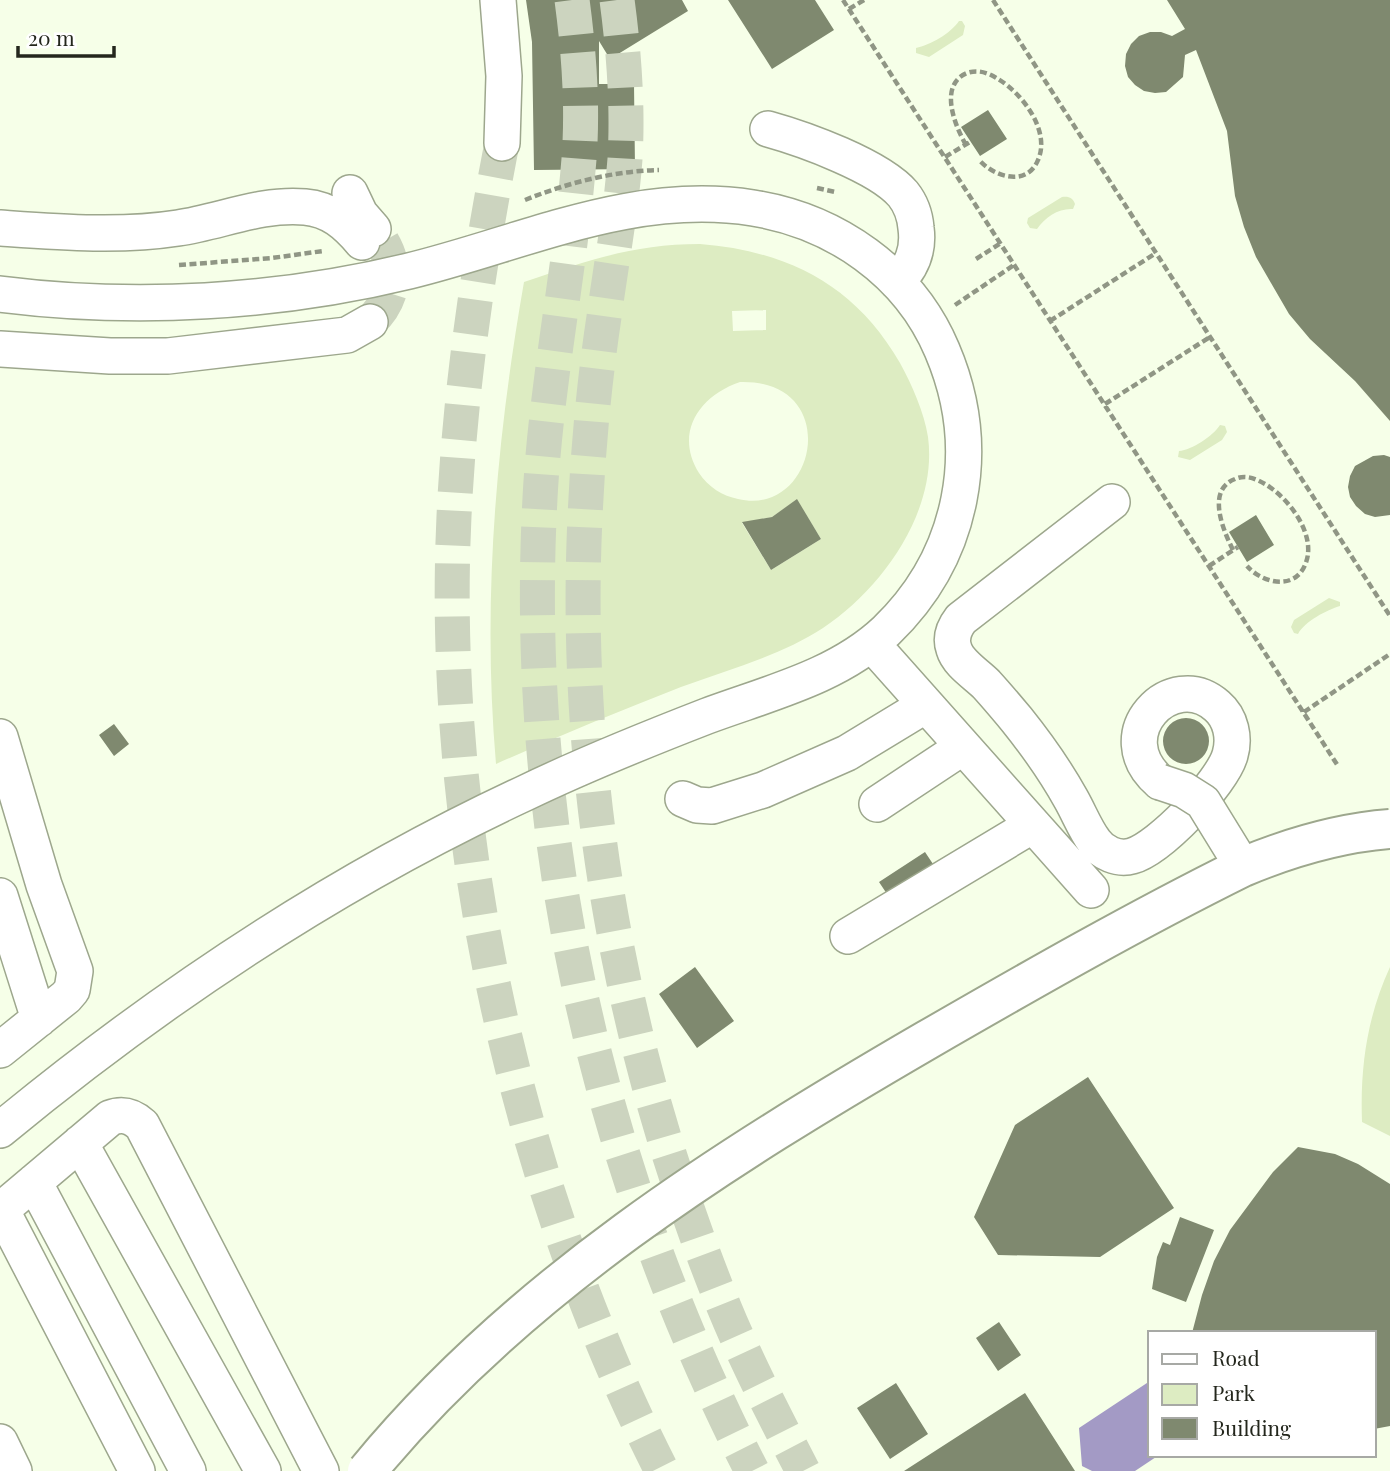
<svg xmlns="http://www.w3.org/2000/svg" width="1390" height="1471" font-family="'Playfair Display',serif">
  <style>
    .green { fill: #ddecc2; fill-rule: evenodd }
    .water { fill: #a39ac5 }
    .building { fill: #7f896f }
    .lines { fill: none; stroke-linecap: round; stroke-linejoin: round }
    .minor-tunnel { stroke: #ccd4bf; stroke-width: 35; stroke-dasharray: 35 18; stroke-linecap: butt }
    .minor-casing { stroke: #9da78d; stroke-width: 38 }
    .path { stroke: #909685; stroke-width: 4.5; stroke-dasharray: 7 3.5; stroke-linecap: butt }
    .minor { stroke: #fff; stroke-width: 35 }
    .minor-bridge-casing { stroke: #9da78d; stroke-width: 38; stroke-linecap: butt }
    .major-bridge-casing { stroke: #9da78d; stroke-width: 42; stroke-linecap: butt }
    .minor-bridge { stroke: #fff; stroke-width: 35 }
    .major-bridge { stroke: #fff; stroke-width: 38 }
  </style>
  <rect width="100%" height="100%" fill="#f6ffe8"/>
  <path class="green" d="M959 21H962L965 26 963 35 929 57 916 53V48C930 45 950 34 959 21Z
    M1062 197C1069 196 1073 198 1075 204L1073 209C1059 208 1045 217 1037 229L1030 228 1027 223 1028 218Z
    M700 244C788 251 855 285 900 363 912 385 924 412 928 437 938 511 882 589 823 628 780 656 729 669 681 687 619 711 557 737 496 764 482 602 496 442 524 282 586 261 634 244 700 244ZM766 310V330L733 331 732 311ZM740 382C844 379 817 518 738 499 723 496 708 487 699 473 674 433 699 396 740 382ZM797 500 821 539 771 570 742 523 772 517Z
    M1220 425 1225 426 1227 432 1222 440 1190 460 1178 457 1179 451C1192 450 1213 436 1220 425Z
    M1329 598 1340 602V606C1327 610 1305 621 1298 634L1294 633 1291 627 1294 620Z
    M1390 967V1136L1362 1122C1360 1067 1367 1017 1390 967Z"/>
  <path class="water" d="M1150 1381V1455H1159L1135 1471H1092L1082 1466 1079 1428Z"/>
  <path class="building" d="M526 0H682L688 11 610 59 599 41V84H634L635 169 534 170 532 42Z
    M728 0H815L834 30 772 69Z
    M1167 0H1390V421L1355 381 1310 339 1289 314 1256 257 1244 227 1235 196 1227 131 1196 50 1185 55 1183 77 1166 92 1155 93 1144 91 1135 85 1128 77 1125 66 1126 54 1131 44 1139 36 1150 32H1161L1172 36 1185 29Z
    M988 110 1007 139 980 156 961 127Z
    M1384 455 1390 457V515L1375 517 1365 514 1356 506 1350 497 1348 487 1350 476 1355 466 1373 456Z
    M797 499 821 539 771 570 742 522 772 517Z
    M1256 515 1274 545 1247 562 1229 532Z
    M1163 741a23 23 0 1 1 46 0a23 23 0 1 1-46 0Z
    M114 724 129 744 114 756 99 735Z
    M925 852 935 867 889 897 879 882Z
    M695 967 734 1021 697 1048 659 994Z
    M1088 1077 1174 1208 1100 1257 998 1255 974 1217 1015 1125Z
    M1298 1147 1335 1154 1358 1164 1390 1184V1426L1374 1429V1333H1192L1202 1295 1214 1261 1230 1230 1273 1172Z
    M1180 1217 1214 1230 1186 1302 1152 1289 1157 1257 1163 1242 1170 1245Z
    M999 1322 1021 1355 998 1371 976 1338Z
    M896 1383 928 1434 890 1459 857 1408Z
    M1025 1393 1075 1471H904Z"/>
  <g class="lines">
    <path class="minor-tunnel" d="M572 0C579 52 583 107 579 159 570 272 546 384 540 498 522 835 598 1171 752 1471
      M617 0C624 52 628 107 625 159 621 212 611 264 604 317 595 377 589 438 586 498 570 774 620 1051 724 1307 747 1363 775 1417 803 1471
      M502 143C478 267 460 390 454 516 439 835 517 1187 662 1471
      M370 322C399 295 398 258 373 229"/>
    <defs>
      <path id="minor" d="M498 0 504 76 502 143
        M768 129C804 139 879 166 903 194 911 204 915 216 916 228 919 250 912 267 897 282
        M350 193 360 214 373 229
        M0 228C58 232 120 237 178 228 220 222 261 203 305 207 330 209 347 224 362 242
        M0 294C135 311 277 303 409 271 524 243 632 189 753 208 835 221 909 272 942 350 984 448 964 556 886 631 837 677 769 693 707 716 645 740 583 765 523 794 334 882 160 998 0 1130
        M0 349 110 356H168L347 335 370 322
        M1112 502 961 619C954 628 950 638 954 649 958 663 976 674 986 684 997 696 1007 708 1017 720 1037 745 1056 772 1071 799 1079 813 1085 829 1094 841 1102 853 1118 860 1132 856 1160 848 1222 783 1230 755 1235 738 1231 718 1217 706 1172 666 1105 735 1160 782
        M872 644 1091 890
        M0 737 44 885 75 971 72 990 66 997 0 1050
        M683 799 697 805 712 806 763 790 847 753 926 705
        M877 804 963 747
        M0 896 39 1019
        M848 936 1033 825
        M80 1143 263 1471
        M34 1182 188 1471
        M1 1209 137 1471
        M0 1211 110 1118C123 1113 132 1116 142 1125L321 1471
        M0 1442 14 1471"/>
    </defs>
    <use href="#minor" class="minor-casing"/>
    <path class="path" d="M843 0 1338 766
      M993 0 1390 616
      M849 9 864 0
      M966 145C955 126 938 85 967 73 978 69 989 73 998 79 1022 93 1051 131 1038 160 1027 187 995 177 980 161
      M945 157 970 142
      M817 188 835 192
      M525 200C567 183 613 171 659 170
      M976 259 1001 243
      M179 265 272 258 323 251
      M955 305 1014 265
      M1050 321 1156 253
      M1105 404 1210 337
      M1233 550C1223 530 1206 490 1235 479 1246 474 1256 479 1265 484 1289 498 1318 536 1305 565 1294 591 1262 583 1247 566
      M1209 566 1238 547
      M1304 712 1390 654"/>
    <use href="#minor" class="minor"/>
    <defs>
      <path id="minor-bridge" d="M1160 782 1184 790 1203 802 1243 867"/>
      <path id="major-bridge" d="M367 1471C518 1287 724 1158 927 1040 1031 980 1136 920 1243 867 1291 847 1338 833 1390 829"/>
    </defs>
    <use href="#minor-bridge" class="minor-bridge-casing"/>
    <use href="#major-bridge" class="major-bridge-casing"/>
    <use href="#minor-bridge" class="minor-bridge"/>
    <use href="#major-bridge" class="major-bridge"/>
  </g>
  <rect x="1148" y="1331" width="228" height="126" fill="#ffffff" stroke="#a7a9a5" stroke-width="2"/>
  <rect x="1162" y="1354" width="35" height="10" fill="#ffffff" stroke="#a7a9a5" stroke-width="2"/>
  <text x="1212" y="1366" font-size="21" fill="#24271d">Road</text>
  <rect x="1162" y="1384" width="35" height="21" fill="#ddecc2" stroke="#a7a9a5" stroke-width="2"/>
  <text x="1212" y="1401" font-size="21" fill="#24271d">Park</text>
  <rect x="1162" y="1418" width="35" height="21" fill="#7f896f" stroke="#a7a9a5" stroke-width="2"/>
  <text x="1212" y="1436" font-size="21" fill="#24271d">Building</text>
  <path d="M18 46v10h96v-10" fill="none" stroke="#24271d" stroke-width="3.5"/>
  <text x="28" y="46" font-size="21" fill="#24271d" stroke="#ffffff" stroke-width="5" paint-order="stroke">20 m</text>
</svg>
